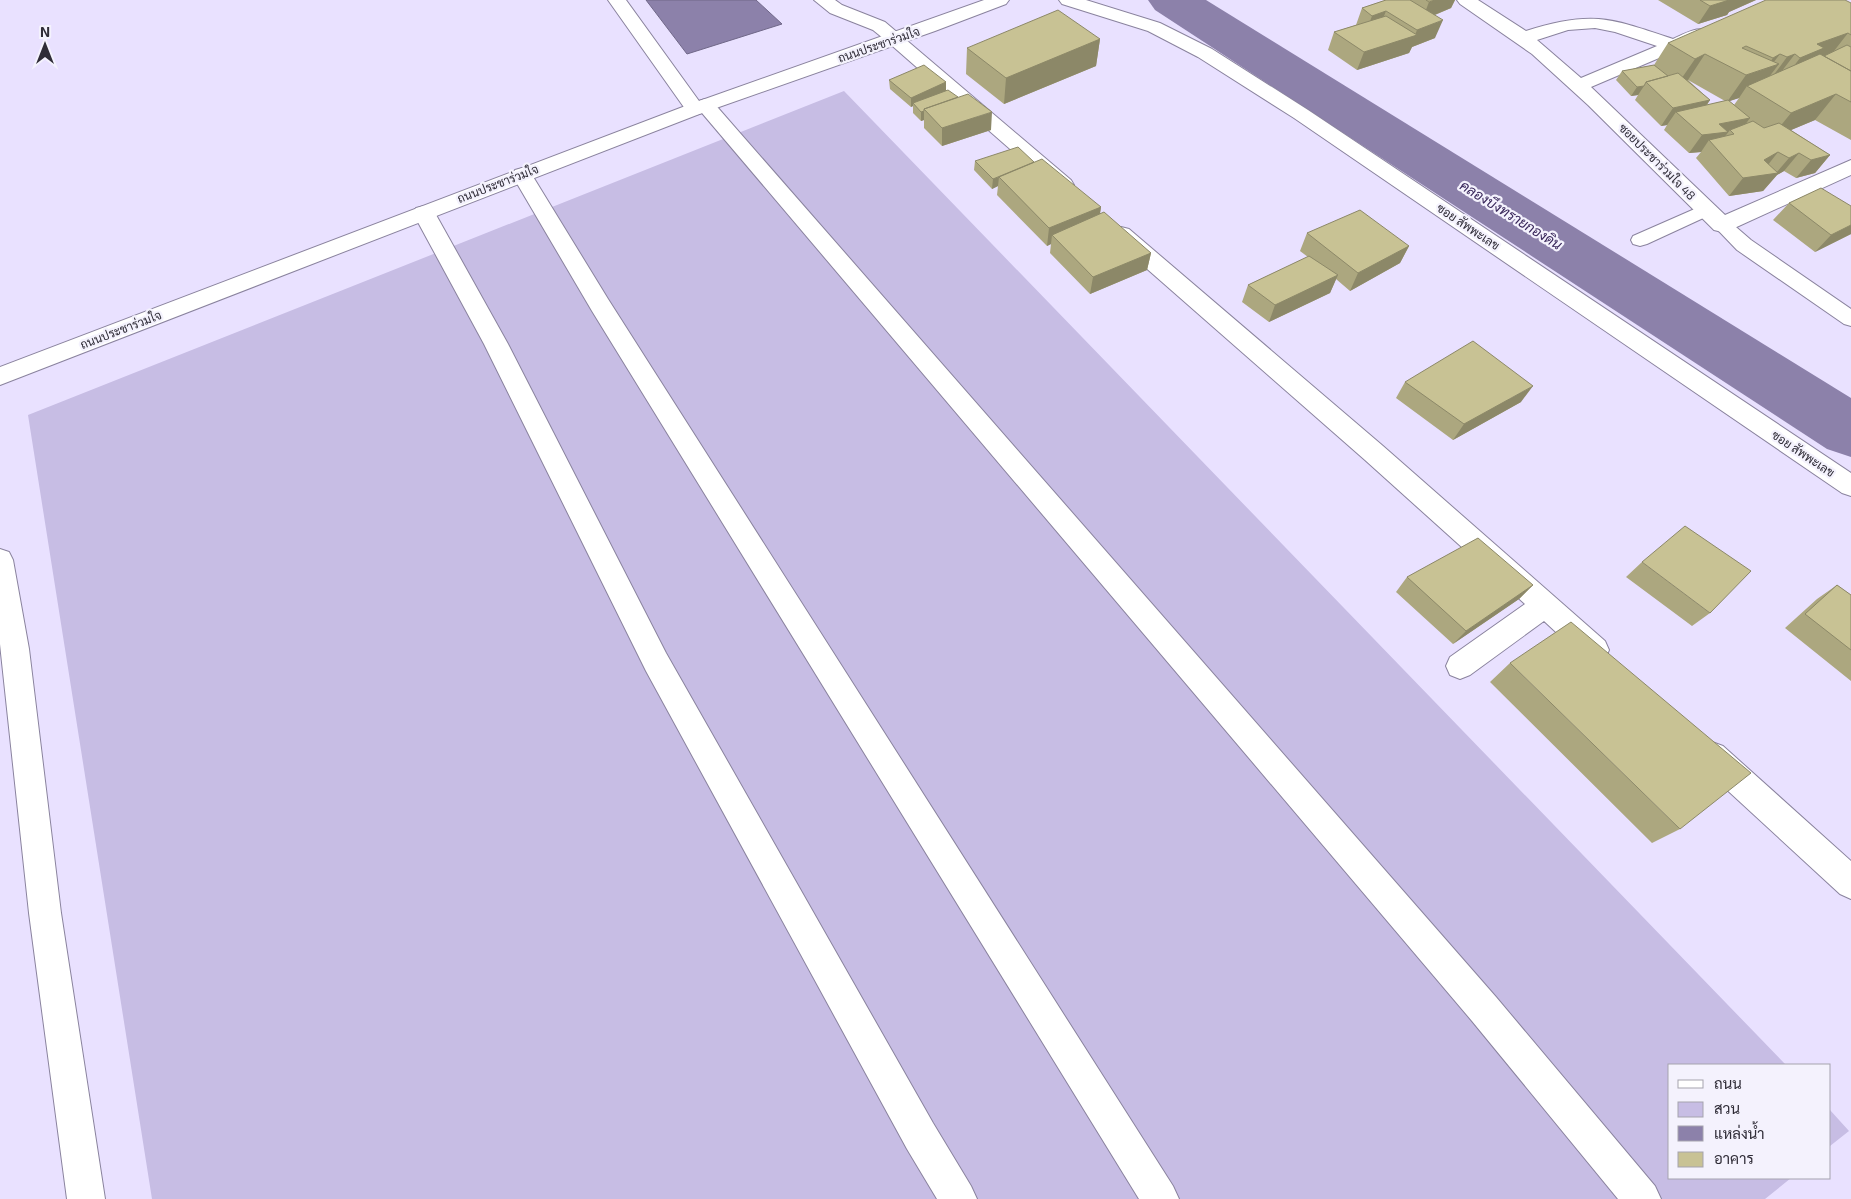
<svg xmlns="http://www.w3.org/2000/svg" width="1851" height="1199" font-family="'Exo 2',Sarabun,sans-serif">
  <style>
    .green { fill: #c7bde4 }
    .water { fill: #8c81aa; stroke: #706888 }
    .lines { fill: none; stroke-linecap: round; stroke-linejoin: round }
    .river { fill: #8c81aa; fill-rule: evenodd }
    .lane-casing { stroke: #8a839e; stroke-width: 2 }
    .street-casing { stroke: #8a839e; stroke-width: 2 }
    .secondary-casing { stroke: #8a839e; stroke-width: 2 }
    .lane { fill: #fff; fill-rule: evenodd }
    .street { fill: #fff; fill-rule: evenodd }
    .secondary { fill: #fff; fill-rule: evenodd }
    .wall { fill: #aca77f; fill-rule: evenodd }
    .shaded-wall { fill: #8c8868 }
    .building { fill: #c8c294; stroke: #8c8868 }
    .labels { text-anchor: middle; stroke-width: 4.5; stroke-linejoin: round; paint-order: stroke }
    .far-street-label { font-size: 12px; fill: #2f2c37; stroke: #f4f2fd }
    .far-water-label { font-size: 14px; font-style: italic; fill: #372559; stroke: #f4f2fd }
  </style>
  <rect width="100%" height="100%" fill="#e9e1ff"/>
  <path class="green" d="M844 91 1786 1065H1670V1178H1791L1765 1199H152L28 415Z
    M1830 1110 1849 1131 1830 1146Z"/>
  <path class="water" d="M646 0H756L782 24 687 54Z"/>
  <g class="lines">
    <path class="river" d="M1148 0H1206L1851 398V457L1827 449 1155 10Z"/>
    <defs>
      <path id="lane" d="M1706 204 1712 206 1715 210 1712 214 1647 244 1640 246 1633 244 1631 240 1633 236Z
        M1722 219 1729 221 1751 240 1851 309V326L1844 324 1737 250 1713 225 1715 221Z"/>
      <path id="street" d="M608 0H626L699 101 705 99 712 101 1496 997 1655 1186 1661 1199H1618L1472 1021 702 113 695 115 688 113Z
        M814 0H835L842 5 885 22 1071 180 1074 185 1071 190 1064 192 1057 190 889 43 873 30 830 13Z
        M1059 0H1086L1160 23 1212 49 1308 110 1851 473V496L1842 493 1294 118 1198 57 1148 31 1062 4Z
        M1457 0H1478L1526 31C1591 10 1611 18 1673 39 1684 34 1695 27 1706 30L1709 34 1706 38 1591 87 1725 215 1851 160V175L1730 230 1722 232 1714 230 1588 105 1532 54 1460 4ZM1595 28 1615 32 1657 46 1581 78 1537 40 1568 30Z
        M522 168 529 170 532 175 608 299 1173 1186 1179 1199H1139L592 311 512 175 515 170Z
        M424 206 432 208 435 213 508 344 666 653 933 1123 971 1186 977 1199H937L907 1149 646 671 484 344 413 213 416 208Z
        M1121 227 1129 229 1383 446 1605 641 1609 650 1605 659 1595 662 1585 659 1544 621 1470 675 1460 679 1450 675 1446 666 1450 657 1525 604 1365 460 1113 239 1110 234 1113 229Z
        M0 549 9 552 13 560 29 649 61 913 105 1199H67L29 913 0 644Z
        M1712 742 1723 746 1851 861V899L1840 894 1701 766 1697 756 1701 746Z"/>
      <path id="secondary" d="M984 0H1009L1006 4 935 31 702 113 0 385V367L688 105Z"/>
    </defs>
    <use href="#lane" class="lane-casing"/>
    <use href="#street" class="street-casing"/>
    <use href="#secondary" class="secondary-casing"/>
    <use href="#lane" class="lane"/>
    <use href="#street" class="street"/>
    <use href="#secondary" class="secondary"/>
  </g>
  <path class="wall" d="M1386 0H1455L1451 8 1435 15V38L1412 47 1409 53 1357 70 1328 50 1334 32 1356 25 1362 8Z
    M1658 0H1756L1729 12 1727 15 1698 24Z
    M1851 3V140L1815 120 1791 130 1830 155 1815 173 1796 178 1784 171 1777 175 1763 191 1729 196 1696 158 1701 152 1689 153 1664 130 1667 125 1661 126 1635 100 1638 95 1631 96 1616 80 1622 71 1654 65 1668 43ZM1688 80 1725 101 1707 105 1710 100ZM1739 98 1734 105 1729 101Z
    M1100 39 1096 66 1004 104 966 74 967 48Z
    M889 80 946 82V90L991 130 942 146 924 128V120L921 121 913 113V106L911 107 890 89Z
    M975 161 1034 162 1101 207 1100 214 1151 253 1147 270 1090 294 1050 253 1051 244 1047 246 997 195 998 186 992 189 974 170Z
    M1789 203 1851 206V234L1815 252 1773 220Z
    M1307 233 1409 246 1400 263 1350 291 1336 279 1330 293 1269 322 1242 302 1248 285 1308 257 1300 251Z
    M1405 382 1521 402 1453 440 1396 398Z
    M1642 562 1710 613 1692 626 1626 577Z
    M1407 577 1533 585 1519 599 1453 644 1396 592Z
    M1837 585 1851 595V681L1785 628 1817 599Z
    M1510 663 1680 829 1652 843 1490 682Z"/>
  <path class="shaded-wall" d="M1435 0H1455L1451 8 1422 20 1429 2Z
    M1729 0H1756L1729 12 1727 15 1698 24 1710 6Z
    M1386 11 1379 29 1365 35 1372 16Z
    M1443 20 1435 38 1412 47 1409 53 1357 70 1364 52 1415 35 1417 30Z
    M1848 33 1827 60 1780 84 1800 58 1817 44Z
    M1100 39 1096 66 1004 104 1006 78Z
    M1705 54 1688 80 1677 85 1695 59Z
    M1780 54 1770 67 1779 64 1759 90 1747 86 1739 98 1727 102 1746 75 1765 69 1773 58Z
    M1795 54 1775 80 1767 84 1787 57Z
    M946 82V92L913 103V106L911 107V98Z
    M1644 86 1638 95 1631 96 1637 87Z
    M1836 94 1815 120 1770 139 1791 113Z
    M1710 100 1697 118 1676 112 1667 125 1661 126 1673 108Z
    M924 111V120L921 121V112Z
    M992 112 991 130 942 146V128Z
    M1750 118 1737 136 1730 130 1723 139 1709 140 1701 152 1689 153 1702 135 1719 124Z
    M1778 152 1764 170 1776 173 1789 158 1799 153 1784 171 1777 175 1763 191 1729 196 1743 178 1764 160Z
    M1830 155 1815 173 1796 178 1811 160Z
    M999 177 998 186 992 189 993 179Z
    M1101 207 1098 225 1052 235 1051 244 1047 246 1049 228Z
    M1851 225V234L1815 252 1831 235Z
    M1409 246 1400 263 1350 291 1358 273Z
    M1151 253 1147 270 1090 294 1093 277Z
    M1338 275 1330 293 1269 322 1275 305Z
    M1533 386 1521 402 1453 440 1464 424Z
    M1533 585 1519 599 1453 644 1466 631Z"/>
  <path class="building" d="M1386 0H1410L1443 20 1417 30 1386 11 1372 16 1362 8Z
    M1426 0H1435L1429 2Z
    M1700 0H1729L1710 6Z
    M1766 0H1845L1851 3V35L1848 33 1817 44 1824 48 1800 58 1795 54 1787 57 1780 54 1773 58 1746 46 1742 48 1779 64 1746 75 1705 54 1695 59 1668 43Z
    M1058 10 1100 39 1006 78 967 48Z
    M1386 16 1417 35 1364 52 1334 32Z
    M1847 45 1851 47V71L1824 56Z
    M1820 54 1851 71V102L1836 94 1791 113 1747 86Z
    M924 65 946 82 911 98 889 80Z
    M1654 65 1668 76 1646 82 1644 86 1637 87 1622 71Z
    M1678 73 1710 100 1673 108 1646 82Z
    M948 90 958 97 924 109V111L921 112 913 103Z
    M968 94 992 112 942 128 924 109Z
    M1728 100 1750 118 1719 124 1728 132 1702 135 1676 112Z
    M1753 121 1764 128 1779 123 1830 155 1811 160 1799 153 1789 158 1778 152 1764 160 1778 173 1743 178 1709 140 1734 134 1730 130Z
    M1018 147 1034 162 993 179 975 161Z
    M1042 159 1101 207 1049 228 999 177Z
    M1821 188 1851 206V225L1831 235 1789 203Z
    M1360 210 1409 246 1358 273 1307 233Z
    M1104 212 1151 253 1093 277 1052 235Z
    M1309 256 1338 275 1275 305 1248 285Z
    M1473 341 1533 386 1464 424 1405 382Z
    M1685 526 1751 571 1710 613 1642 562Z
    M1478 538 1533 585 1466 631 1407 577Z
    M1837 585 1851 595V650L1805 614Z
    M1571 622 1751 773 1680 829 1510 663Z"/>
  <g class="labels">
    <g class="far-street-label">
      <text transform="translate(879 45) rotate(-19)" y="4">ถนนประชาร่วมใจ</text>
      <text transform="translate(1657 162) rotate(45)" y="4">ซอยประชาร่วมใจ 48</text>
      <text transform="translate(498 184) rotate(-21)" y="4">ถนนประชาร่วมใจ</text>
      <text transform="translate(1468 227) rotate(34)" y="4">ซอย สัพพะเลข</text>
      <text transform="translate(121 330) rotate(-21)" y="4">ถนนประชาร่วมใจ</text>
      <text transform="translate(1803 454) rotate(34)" y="4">ซอย สัพพะเลข</text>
    </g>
    <g class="far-water-label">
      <text transform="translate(1511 215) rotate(32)" y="5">คลองบึงทรายกองดิน</text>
    </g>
  </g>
  <rect x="1668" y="1064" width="162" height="115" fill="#f4f2fd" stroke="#a5a3ae"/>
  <rect x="1678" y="1080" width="25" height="8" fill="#ffffff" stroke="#a5a3ae"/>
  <text x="1714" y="1089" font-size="15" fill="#2f2c37">ถนน</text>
  <rect x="1678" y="1102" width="25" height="15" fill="#c7bde4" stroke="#a5a3ae"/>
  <text x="1714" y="1114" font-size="15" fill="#2f2c37">สวน</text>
  <rect x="1678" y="1126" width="25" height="15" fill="#8c81aa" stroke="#a5a3ae"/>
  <text x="1714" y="1139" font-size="15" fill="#2f2c37">แหล่งน้ำ</text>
  <rect x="1678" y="1152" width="25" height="15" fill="#c8c294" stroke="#a5a3ae"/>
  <text x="1714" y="1164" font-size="15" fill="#2f2c37">อาคาร</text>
  <g transform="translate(45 45)" stroke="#f4f2fd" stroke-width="4" paint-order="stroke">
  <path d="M0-4L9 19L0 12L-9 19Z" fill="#2f2c37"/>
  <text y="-8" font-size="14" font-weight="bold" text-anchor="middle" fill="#2f2c37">N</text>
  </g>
</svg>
